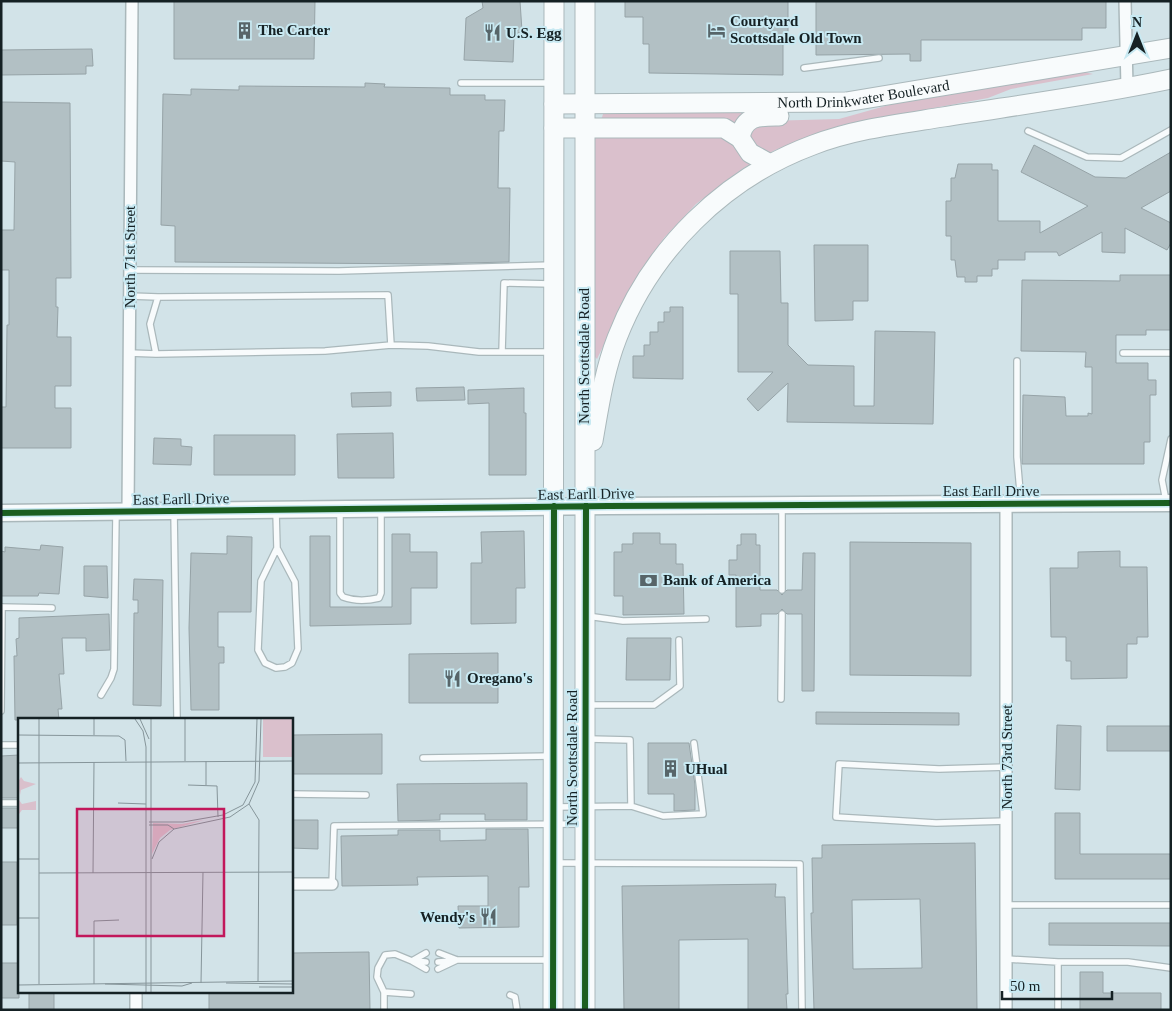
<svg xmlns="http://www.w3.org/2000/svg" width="1172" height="1011" font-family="'Times New Roman',serif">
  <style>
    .green { fill: #dac0cc }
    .building { fill: #b2c0c4; stroke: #96a3a7; fill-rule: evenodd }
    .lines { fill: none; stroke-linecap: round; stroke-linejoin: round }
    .lane-casing { stroke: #aab8bb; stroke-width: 8 }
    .street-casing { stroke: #aab8bb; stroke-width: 14 }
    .secondary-casing { stroke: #aab8bb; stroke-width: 19 }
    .primary-casing { stroke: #aab8bb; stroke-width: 21 }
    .lane { stroke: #f8fbfc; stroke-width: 5.5 }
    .street { stroke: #f8fbfc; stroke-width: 11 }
    .secondary { stroke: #f8fbfc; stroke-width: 16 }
    .primary { stroke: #f8fbfc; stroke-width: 19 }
    .cycleway-casing { stroke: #c8e9f2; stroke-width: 9 }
    .cycleway { stroke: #1b5e20; stroke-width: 6 }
    .labels { text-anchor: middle; stroke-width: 4; stroke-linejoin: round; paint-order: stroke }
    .poi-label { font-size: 15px; font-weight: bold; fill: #152124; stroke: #c8e9f2; text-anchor: start }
    .street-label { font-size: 15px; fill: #152124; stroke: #c8e9f2 }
    .inset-road { fill: none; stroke: #86959a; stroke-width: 1 }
    .view { fill: #c2185b; fill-opacity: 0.15; stroke: #c2185b; stroke-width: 2.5 }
    .inset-edge { fill: none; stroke: #152124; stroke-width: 2.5 }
  </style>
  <rect width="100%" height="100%" fill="#d2e3e8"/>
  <path class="green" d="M1084 72 1093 74 1011 89 988 98 842 125 775 150 742 169 696 204 664 238 634 282 597 359 593 355V145L604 111 746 113 765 121 839 119 903 101Z"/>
  <path class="building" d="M174 1H315L314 59H174Z
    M482 1H520L522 31 514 35 513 62 464 60 466 18 483 8Z
    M625 1H788V44H783V75L649 73V44H643V17H625Z
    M816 1H1106V28H1082V40H921V61H910V54L816 55Z
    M92 49 93 66H86V74L1 75V50Z
    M365 83 385 84 384 87 450 88V95H485V100H505L504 131H499L498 188H510L509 262 426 264 175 262V226L161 225 163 94 191 95V89L239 90V86L365 87Z
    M1 102 70 103 71 278H56V307H58L57 337H71V386H55V408H71V448H1V407H6L7 325H9V270H1V230H14L15 162 1 161Z
    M1034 145 1095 177 1126 178 1171 152V191L1141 208 1171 223V243L1167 250 1125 228V253L1102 252V232L1059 256 1057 252H1025V260H998V269H992V276H977V282H965V277H957L955 260H951V236H946V201H951V178H955L958 164H992V170H998V221H1040V233L1088 206 1021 172Z
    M814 245H868V301H853V320L815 321Z
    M730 251H780L781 303H788V345L808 365 854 366V406H874L875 331 935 332 933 424 787 422 788 383 758 411 747 399 773 372H738V294H730Z
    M1120 275H1171V330H1146V335H1116V363H1148V380H1156V395H1150V442H1144V464H1022L1023 395 1065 397 1066 416H1088V413L1092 414V367H1085L1086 352 1021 351 1022 280 1120 281Z
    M670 307H683V379L633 378V356H644V345H650V332H658V322H664V312H670Z
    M464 387 465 400 417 401 416 388Z
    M524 388V413H526V475H489V403L468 404V390Z
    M391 392V406L352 407 351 393Z
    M393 433 394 478H338L337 434Z
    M214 435H295V475H214Z
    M154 438 181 439V446L192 447 191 465 153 464Z
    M524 531 525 588H516V623L471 624V563H482L481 532Z
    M633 533H660V544H676V564H683L684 614 623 615V596H614V552H622V544H633Z
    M392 534H410V552H437V588H411V624L310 626V536H330V607H392Z
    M741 534H756V545H760V590H777L782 595 787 590H802L803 553H815L814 691H802V614H787L782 609 777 614H761V626L736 627V575H729V560H737V545H741Z
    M227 536 252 537 251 612H218V647H224V663H219V710H191L189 628 191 553 227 554Z
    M850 542 971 543V676L850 675Z
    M41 545 63 547 59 594 39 593 38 596H1V551L5 552V547L40 550Z
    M1120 551V567H1147L1148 637H1137V644H1127V678L1071 679V661H1066V637H1051L1050 568H1078V552Z
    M84 566H107L108 598 84 596Z
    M134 579 163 580 161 706 133 705 134 613H138V600H133Z
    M109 614 110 650 86 651V638H62L64 674H59L62 709H58L59 720H15L14 656H17L16 639 19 638V618Z
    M627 638H671L670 680H626Z
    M498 653V703H409V654Z
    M816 712 959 713V725L816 724Z
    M1057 725 1081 726 1080 790 1055 789Z
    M1107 726H1171V751H1107Z
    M382 734V774H291V735Z
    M648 743H689L695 785V810L674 811V794H648Z
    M19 755V798H1V756Z
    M527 783V820H485V814H440V820L398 821 397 784Z
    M1 808H19V828H1Z
    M1055 813H1080V854H1171V879H1055Z
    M291 820H318V849L291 848Z
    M486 829H528L529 887H519V927L459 928 458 906H488V876L417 877 418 885 342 886 341 836 398 835V830H440V841L486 840Z
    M975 843 977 1010H814L811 913H813L812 858H822V845ZM920 899 922 968 853 969 852 900Z
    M1 862H17V925H1Z
    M776 884 775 897H785L788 994H786L787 1010H748V939L679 940V1010H624L622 886Z
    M1049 923H1171V946L1049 945Z
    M369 952 370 1010H209V992H291V953Z
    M1 963H19V998H1Z
    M1080 972H1103V993H1161V1010H1080Z
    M29 992H54V1010H29Z"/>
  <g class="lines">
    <defs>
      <path id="lane" d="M804 68 879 58
        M461 83H552
        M1028 131 1087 157 1121 158 1171 130
        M130 270 339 271 552 265
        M130 296 158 297
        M391 345 388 295 158 297 150 324 156 354 325 351 391 345 428 346 479 352H551
        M502 352 504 283 551 284
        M129 353 156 354
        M1123 353H1171
        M1017 361V457L1021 503
        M1166 501 1162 480 1171 439
        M782 507V590
        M174 511 177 717
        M340 511V593L343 597C354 601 367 601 379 598L381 593V510
        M276 512 277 548 261 581 258 650 265 663 276 668 285 667 292 663 298 649 295 582 277 548
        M1 607 52 608
        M587 616 623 621 706 619
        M101 695 111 678 114 669 116 514
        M781 699 782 614
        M587 705H654L680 686 679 640
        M1 711 2 607
        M1 745H19
        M423 758 552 756
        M291 794 366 795
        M1 803H19
        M631 806 663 816 703 814 694 743
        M556 807 631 806 630 740 589 739
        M1007 821 936 823 836 817 839 764 939 769 1007 767
        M556 863 800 864 802 1010
        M332 884 334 826 582 824
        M1007 905H1171
        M439 953 457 960H551
        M1007 959 1058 962V1010
        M412 961 426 969
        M414 961 426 962
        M438 962 452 961
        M1058 962H1128L1171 968
        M438 969 457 960
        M384 992 411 994
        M510 995 515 997 517 1010
        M384 1010V992L377 977 378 968 385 955 395 954 412 961 426 953"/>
      <path id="street" d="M1125 1 1127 87
        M128 512 132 1
        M291 884H332
        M136 1010V992
        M1006 1010V504"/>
      <path id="secondary" d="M1 513 608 506 1171 503"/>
      <g id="primary">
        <path d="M585 1V1010"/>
        <path id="s1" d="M554 104 846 102 1171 48"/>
        <path d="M554 128H724L740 138 750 153 770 164"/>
        <path d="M740 138C744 115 759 116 779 116"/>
        <path d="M593 441C599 407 604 371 617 338 651 250 724 178 813 145 855 129 899 124 943 117 1019 105 1095 95 1171 79"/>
        <path d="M553 1010 554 1"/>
      </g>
    </defs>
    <use href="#lane" class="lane-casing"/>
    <use href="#street" class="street-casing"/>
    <use href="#secondary" class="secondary-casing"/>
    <use href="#primary" class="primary-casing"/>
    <use href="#lane" class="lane"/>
    <use href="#street" class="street"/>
    <use href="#secondary" class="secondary"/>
    <use href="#primary" class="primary"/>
    <defs>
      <path id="cycleway" d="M1 513 608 506 1171 503
        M553 1010 554 506
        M585 1010 586 506"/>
    </defs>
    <use href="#cycleway" class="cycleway-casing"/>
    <use href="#cycleway" class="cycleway"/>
  </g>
  <defs>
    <symbol id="building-bare" viewBox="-9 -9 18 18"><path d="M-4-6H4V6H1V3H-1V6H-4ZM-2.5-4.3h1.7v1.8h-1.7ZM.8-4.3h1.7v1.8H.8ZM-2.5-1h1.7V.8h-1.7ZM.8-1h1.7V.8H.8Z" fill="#576569" stroke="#c8e9f2" stroke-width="2.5" paint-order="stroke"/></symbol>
    <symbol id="hotel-bare" viewBox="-9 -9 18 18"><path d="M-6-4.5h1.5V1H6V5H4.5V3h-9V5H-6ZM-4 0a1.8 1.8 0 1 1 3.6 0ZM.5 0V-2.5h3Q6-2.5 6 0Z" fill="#576569" stroke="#c8e9f2" stroke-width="2.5" paint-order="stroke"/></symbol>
    <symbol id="restaurant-bare" viewBox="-9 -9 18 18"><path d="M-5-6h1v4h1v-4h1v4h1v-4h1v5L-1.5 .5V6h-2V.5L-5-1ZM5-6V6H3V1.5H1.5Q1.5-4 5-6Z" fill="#576569" stroke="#c8e9f2" stroke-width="2.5" paint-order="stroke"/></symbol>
    <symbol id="bank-bare" viewBox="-9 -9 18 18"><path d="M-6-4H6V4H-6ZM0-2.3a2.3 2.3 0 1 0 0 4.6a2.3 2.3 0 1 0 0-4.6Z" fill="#576569" stroke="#c8e9f2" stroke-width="2.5" paint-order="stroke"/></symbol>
  </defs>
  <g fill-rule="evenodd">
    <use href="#building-bare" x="232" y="18" width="25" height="25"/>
    <use href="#hotel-bare" x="704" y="18" width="25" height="25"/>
    <use href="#restaurant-bare" x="480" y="20" width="25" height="25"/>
    <use href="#bank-bare" x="636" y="568" width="25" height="25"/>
    <use href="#restaurant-bare" x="440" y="666" width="25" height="25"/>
    <use href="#building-bare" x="658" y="756" width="25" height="25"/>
    <use href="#restaurant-bare" x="476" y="904" width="25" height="25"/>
  </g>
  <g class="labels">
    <g class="poi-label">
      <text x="730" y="26">Courtyard<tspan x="730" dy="17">Scottsdale Old Town</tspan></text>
      <text x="258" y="35">The Carter</text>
      <text x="506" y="38">U.S. Egg</text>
      <text x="663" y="585">Bank of America</text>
      <text x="467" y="683">Oregano's</text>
      <text x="685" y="774">UHual</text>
      <text x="475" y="922" text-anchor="end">Wendy's</text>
    </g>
    <g class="street-label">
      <text dy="5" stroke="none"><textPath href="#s1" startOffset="310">North Drinkwater Boulevard</textPath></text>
      <text transform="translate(130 257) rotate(-90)" y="5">North 71st Street</text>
      <text transform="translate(584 356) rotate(-90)" y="5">North Scottsdale Road</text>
      <text x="991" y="496">East Earll Drive</text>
      <text transform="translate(586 494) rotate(-1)" y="5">East Earll Drive</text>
      <text transform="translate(181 499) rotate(-1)" y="5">East Earll Drive</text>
      <text transform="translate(1007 757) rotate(-90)" y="5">North 73rd Street</text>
      <text transform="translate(572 758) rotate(-90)" y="5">North Scottsdale Road</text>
    </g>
  </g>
  <g transform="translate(18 718)">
    <rect width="275" height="275" fill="#d2e3e8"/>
    <path d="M245 1H275V39H245ZM3 59 6 63 18 66 3 72 2 77 0 64ZM1 82 4 86 18 83V92H4L1 96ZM186 102 152 112 142 120 134 136 135 105 164 106Z" fill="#dac0cc"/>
    <path class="inset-road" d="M76 1V17M117 1 125 13 128 29V274M122 1 131 21M133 1V274M0 17 101 18 107 22 108 43M167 43V1M0 45 275 43M170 67 199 68 200 99M188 67V43M100 85 128 86M231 86 241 102 240 264M131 104H165L205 97 225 87 237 64 239 1M131 107H150L156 111M0 141H21M134 141 141 124 156 111 212 99 231 86 241 63 243 1M21 155 275 154M75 155 76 44M0 200H21M183 265 185 154M208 265 275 266M21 266V1M76 266V203L101 202M87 266 164 268 174 265M0 267 275 263M241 269H275"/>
    <path class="view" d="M59 91H206V218H59Z"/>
    <rect width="275" height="275" class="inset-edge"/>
  </g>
  <rect width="1172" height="1011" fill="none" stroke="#152124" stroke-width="5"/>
  <g transform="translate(1137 35)" stroke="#c8e9f2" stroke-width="4" paint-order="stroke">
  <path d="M0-4L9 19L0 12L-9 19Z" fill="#152124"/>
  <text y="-8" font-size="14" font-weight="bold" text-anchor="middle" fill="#152124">N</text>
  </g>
  <path d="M1002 991v8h110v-8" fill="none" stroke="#152124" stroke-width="2.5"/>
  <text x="1010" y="991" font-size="15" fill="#152124" stroke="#c8e9f2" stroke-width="4" paint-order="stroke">50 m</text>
</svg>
